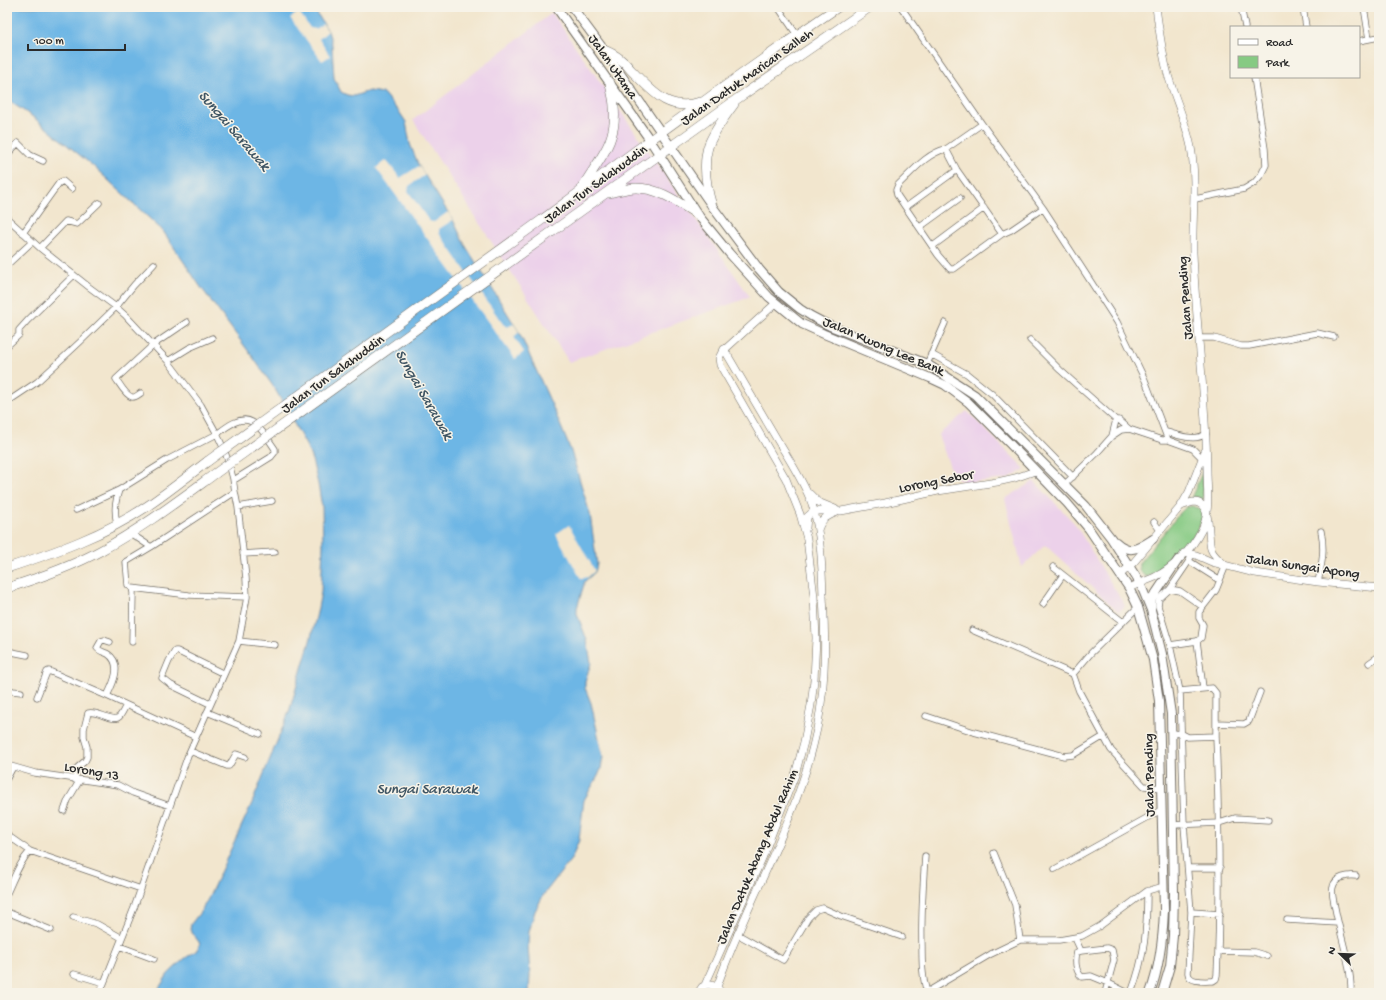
<svg xmlns="http://www.w3.org/2000/svg" width="1386" height="1000" font-family="'Gochi Hand',sans-serif">
  <style>
    .built { fill: #ecd1ea }
    .green { fill: #86ca83; stroke: #587a57 }
    .water { fill: #6db6e5; stroke: #4c7088 }
    .pier { fill: #f2e6ce }
    .lines { fill: none; stroke-linecap: round; stroke-linejoin: round }
    .minor-casing { stroke: #716c64; stroke-width: 7 }
    .tertiary-casing { stroke: #716c64; stroke-width: 8 }
    .secondary-casing { stroke: #716c64; stroke-width: 10 }
    .trunk-casing { stroke: #716c64; stroke-width: 10 }
    .minor { stroke: #fff; stroke-width: 5.5 }
    .tertiary { stroke: #fff; stroke-width: 7 }
    .secondary { stroke: #fff; stroke-width: 8 }
    .trunk { stroke: #fff; stroke-width: 9 }
    .trunk-bridge-casing { stroke: #716c64; stroke-width: 10; stroke-linecap: butt }
    .trunk-bridge { stroke: #fff; stroke-width: 9 }
    .labels { text-anchor: middle; stroke-width: 3; stroke-linejoin: round; paint-order: stroke }
    .street-label { font-size: 14px; fill: #2b2b2b; stroke: #f7f3e8 }
    .water-label { font-size: 15px; font-style: italic; fill: #3f5563; stroke: #f7f3e8 }
  </style>
  <rect width="100%" height="100%" fill="#f7f3e8"/>
  <filter id="ink" filterUnits="userSpaceOnUse"><feTurbulence type="fractalNoise" baseFrequency=".025" numOctaves="2"/><feDisplacementMap in="SourceGraphic" scale="8" xChannelSelector="R" yChannelSelector="G"/><feConvolveMatrix kernelMatrix="1 2 1 2 8 2 1 2 1" color-interpolation-filters="sRGB"/></filter>
  <filter id="wash" filterUnits="userSpaceOnUse"><feTurbulence type="fractalNoise" baseFrequency=".012" numOctaves="4" result="noise"/><feDisplacementMap in="SourceGraphic" scale="16" xChannelSelector="R" yChannelSelector="G"/><feGaussianBlur stdDeviation="0.9" result="paint"/><feColorMatrix in="noise" values="0 0 0 0 0 0 0 0 0 0 0 0 0 0 0 0 0 1.4 0 .05"/><feComposite in="paint" operator="in"/></filter>
  <g filter="url(#wash)">
    <rect width="100%" height="100%" fill="#f2e6ce"/>
    <path class="built" d="M552 13 750 297 569 362 413 120Z
      M967 411 1025 469 1007 479 965 483 956 477 952 472 938 435Z
      M1034 481 1075 524 1125 606 1119 612 1045 545 1022 567 1005 499Z"/>
    <path class="green" d="M1203 466V500L1198 497 1191 498 1202 473Z
      M1192 506 1198 508 1202 512C1202 515 1202 519 1201 522 1195 540 1164 569 1147 577 1140 574 1138 569 1139 563L1180 513 1186 507Z"/>
    <path class="water" d="M7 7H313L328 31 332 44 334 78 341 92 347 95 354 96 369 91 383 93 400 113 406 122 410 144 419 166 453 220 465 245 519 332 555 412 571 451 590 514 597 564 595 572 585 581 577 608V614L587 640 591 663 585 681V688L591 703 603 757 601 769 598 776 584 800 579 840 572 858 544 894 535 911 529 932 528 945 530 975 529 993H156L168 974 184 959 196 951 200 945 199 942 190 930 191 924 201 911 208 899 252 803 289 712 310 641 317 613 321 592 323 545 322 507 318 484 312 460 307 447 275 389 252 356 200 286 163 231 93 166 33 117 12 103 7 96Z"/>
    <path class="pier" d="M299 12 310 28 316 29 323 24 328 31 319 39 330 56 322 61 290 18Z
      M386 160 400 178 419 166 425 175 409 186 408 191 429 221 434 222 448 212 453 220 439 229V233L503 324 507 327 514 324 519 332 514 337 524 352 515 359 376 168Z
      M569 525 595 571 587 578V577L581 579 556 534Z"/>
  </g>
  <g filter="url(#ink)">
    <g class="lines">
      <defs>
        <path id="minor" d="M778 7 797 35
          M901 7 982 124 1043 208 1117 322 1145 380 1168 440 1193 449 1202 458
          M1241 7 1245 27
          M1303 7 1306 27
          M1364 7 1369 39
          M1359 41 1379 37
          M982 124 946 149 957 170 1002 234
          M946 149C927 153 912 172 898 185L896 190 897 195 938 255 950 269H954L1002 234 1011 230 1043 208
          M7 155 18 143 30 155 43 161
          M1195 199 1244 189 1254 183 1261 175 1266 165 1265 149 1254 77
          M906 207 957 170
          M7 218 40 248 89 287 116 307 126 316 168 361 201 405 217 434 167 460 119 490 76 510
          M920 227 960 198
          M23 233 59 183 63 181 72 189
          M933 246 984 208
          M40 248 66 221 77 224 99 203
          M7 265 32 242
          M1199 338H1214L1241 346H1249L1317 333 1334 337
          M1030 340 1060 370 1116 420H1119L1129 429 1162 440H1168
          M7 346 19 335V330L28 320 74 275
          M931 354 967 374 992 394 1073 477
          M168 361 189 348 212 338
          M927 364 945 323
          M141 393C139 394 135 398 132 397 126 396 119 383 116 379L153 345 187 322
          M7 402 37 382 80 342 116 307 134 285 154 264
          M1166 432C1179 435 1194 442 1206 434
          M1112 436 1116 420
          M234 480 271 457 275 452V449C271 443 258 424 252 422 241 415 226 427 217 434 226 452 233 472 235 492
          M1065 484 1096 454 1112 436 1121 430 1129 429
          M238 507 272 501
          M1154 522 1160 530
          M117 524C114 511 115 503 119 490
          M243 554 275 552
          M1192 554 1189 561 1170 589 1159 599 1158 606 1170 645 1180 691 1184 825 1191 912 1188 973C1189 983 1205 981 1213 981L1216 979 1217 975C1221 895 1219 816 1216 736V723L1244 724 1249 721 1260 692
          M1189 561 1219 580
          M1053 567 1123 622
          M1318 582C1322 563 1325 550 1321 531
          M132 588 189 595 247 597
          M1170 589 1180 591 1203 607
          M1043 604 1063 575
          M972 630 1073 674 1079 691 1111 750 1144 786 1161 788
          M239 641 275 645
          M1197 641 1203 688
          M132 642 133 593 132 588 128 585 126 562 151 547
          M1170 645 1197 641 1201 638 1203 625 1199 618V612L1216 590 1226 565
          M7 651 27 655
          M1369 663 1379 656
          M1073 674 1091 653 1138 607
          M7 684 8 689 13 691 21 692
          M1180 691 1212 688 1216 693V723
          M107 696C113 684 123 664 108 654 105 652 100 652 97 648L101 641 104 640 110 642
          M37 697 47 672 49 671 107 696 196 737
          M210 704 171 685 162 678 169 661 175 651H177L224 674
          M207 712 260 734
          M926 716 974 732 1064 756 1073 755 1104 736
          M1172 733 1182 734 1188 737 1216 736
          M190 751 227 766H229L236 754 245 757
          M7 765 35 773 118 785 133 793 170 806
          M7 778 13 767
          M75 780 77 768 85 761 87 757V747L84 737V729L88 713C97 710 113 723 119 717 122 714 124 709 126 705
          M64 811 68 800 80 780
          M1173 825 1219 823 1235 818 1268 820
          M7 835 30 851 141 889
          M994 853 1015 905 1020 940
          M925 856C923 886 921 915 922 946 922 961 922 977 927 992L991 954 1020 940H1059L1082 936 1100 926 1147 891 1164 886
          M1188 868H1220
          M1055 869 1161 810
          M7 893C14 878 19 863 30 851
          M7 912 51 930
          M1191 912 1220 914
          M73 917 97 924 122 938
          M1287 920 1338 923
          M737 934 783 960 808 918 816 910 823 908 841 916 902 937
          M1075 938 1081 951 1107 948 1112 950 1114 960 1105 993
          M119 946 154 959
          M1081 951 1077 952C1075 960 1075 971 1082 977L1091 976 1108 983 1128 993
          M1218 951 1254 952 1267 956
          M74 974 104 983
          M100 993 134 908 188 755 239 641 247 597 246 578 238 507 235 492 151 547 130 533
          M1131 993C1145 957 1147 929 1147 891
          M1351 993C1352 967 1340 935 1335 908 1334 902 1331 893 1333 887 1335 877 1348 875 1356 876"/>
        <path id="tertiary" d="M810 494 818 502 835 509
          M1181 506C1185 505 1189 503 1193 502 1213 501 1207 536 1211 549 1213 555 1218 559 1223 563
          M806 528 807 517 814 511H841L885 503 938 491 997 482 1015 478 1035 471
          M818 530C822 518 826 517 837 512
          M1184 553 1196 555 1212 562 1255 573 1318 582 1379 588
          M1120 575 1134 562 1181 506 1189 492 1205 451
          M1129 588C1137 584 1146 581 1155 577 1173 568 1192 549 1201 531 1211 513 1207 490 1207 470 1206 397 1196 326 1193 253 1192 218 1197 182 1191 147 1186 122 1175 99 1168 75 1162 53 1159 30 1156 7
          M705 985 763 856 795 775 804 742 811 705 814 680 816 638 814 597 807 539 800 514 786 479 720 365 719 358 722 352 776 303
          M717 987C745 905 792 830 813 746 826 697 826 646 823 596 822 566 821 533 812 504 804 482 790 461 778 441 760 410 742 380 724 349
          M698 993 702 987C710 982 717 987 722 993"/>
        <path id="secondary" d="M556 7 650 140 698 215 729 253 769 297 802 324 824 334 930 378 945 385 968 402 1010 444 1067 503 1089 529 1120 575 1129 588 1138 607 1153 660 1159 701 1164 910C1163 938 1160 966 1150 993
          M572 7 604 50 712 206 759 269 779 292 800 309 811 316 830 326 927 364 975 395 1086 506 1111 538 1140 583 1151 610 1162 654 1171 714 1174 893 1173 936 1170 966 1162 993
          M1116 542C1130 555 1139 548 1153 539
          M1151 609 1152 599 1178 560"/>
        <path id="trunk" d="M604 50C609 52 615 55 620 59 624 62 628 66 631 70 651 90 668 113 700 102
          M582 188C598 160 618 142 614 107 614 99 611 91 610 83
          M609 193C618 191 628 188 636 188 660 188 679 203 698 215
          M712 206C706 186 702 164 709 144 715 130 725 116 734 104
          M543 219C640 147 738 75 838 7
          M553 231 737 99 870 7
          M7 568C56 552 104 535 146 507 167 493 188 476 208 461
          M7 588C39 578 71 567 100 551 141 529 179 500 216 473"/>
      </defs>
      <use href="#minor" class="minor-casing"/>
      <use href="#tertiary" class="tertiary-casing"/>
      <use href="#secondary" class="secondary-casing"/>
      <use href="#trunk" class="trunk-casing"/>
      <use href="#minor" class="minor"/>
      <use href="#tertiary" class="tertiary"/>
      <use href="#secondary" class="secondary"/>
      <use href="#trunk" class="trunk"/>
      <defs>
        <path id="trunk-bridge" d="M208 461 543 219
          M216 473 553 231"/>
      </defs>
      <use href="#trunk-bridge" class="trunk-bridge-casing"/>
      <use href="#trunk-bridge" class="trunk-bridge"/>
    </g>
  </g>
  <g class="labels">
    <g class="street-label">
      <text transform="translate(614 66) rotate(55)" y="5">Jalan Utama</text>
      <text transform="translate(746 76) rotate(-35)" y="5">Jalan Datuk Marican Salleh</text>
      <text transform="translate(595 183) rotate(-36)" y="5">Jalan Tun Salahuddin</text>
      <text transform="translate(1184 298) rotate(-94)" y="5">Jalan Pending</text>
      <text transform="translate(884 345) rotate(23)" y="5">Jalan Kwong Lee Bank</text>
      <text transform="translate(332 373) rotate(-36)" y="5">Jalan Tun Salahuddin</text>
      <text transform="translate(936 480) rotate(-11)" y="5">Lorong Sebor</text>
      <text transform="translate(1303 565) rotate(8)" y="5">Jalan Sungai Apong</text>
      <text transform="translate(92 770) rotate(10)" y="5">Lorong 13</text>
      <text transform="translate(1148 775) rotate(-91)" y="5">Jalan Pending</text>
      <text transform="translate(756 856) rotate(-67)" y="5">Jalan Datuk Abang Abdul Rahim</text>
    </g>
    <g class="water-label">
      <text transform="translate(235 130) rotate(49)" y="5">Sungai Sarawak</text>
      <text transform="translate(425 394) rotate(60)" y="5">Sungai Sarawak</text>
      <text x="427" y="793">Sungai Sarawak</text>
    </g>
  </g>
  <rect width="1386" height="1000" fill="none" stroke="#f7f3e8" stroke-width="24"/>
  <rect x="1230" y="26" width="130" height="52" fill="#f7f3e8" stroke="#a5a39c"/>
  <rect x="1238" y="39" width="20" height="6" fill="#ffffff" stroke="#a5a39c"/>
  <text x="1266" y="46" font-size="12" fill="#2b2b2b">Road</text>
  <rect x="1238" y="56" width="20" height="12" fill="#86ca83" stroke="#a5a39c"/>
  <text x="1266" y="66" font-size="12" fill="#2b2b2b">Park</text>
  <g transform="translate(1340 954) rotate(293)" stroke="#f7f3e8" stroke-width="3" paint-order="stroke">
  <path d="M0-3L7 15L0 10L-7 15Z" fill="#2b2b2b"/>
  <text y="-6" font-size="11" font-weight="bold" text-anchor="middle" fill="#2b2b2b">N</text>
  </g>
  <path d="M28 44v6h97v-6" fill="none" stroke="#2b2b2b" stroke-width="2"/>
  <text x="34" y="44" font-size="12" fill="#2b2b2b" stroke="#f7f3e8" stroke-width="3" paint-order="stroke">100 m</text>
</svg>
